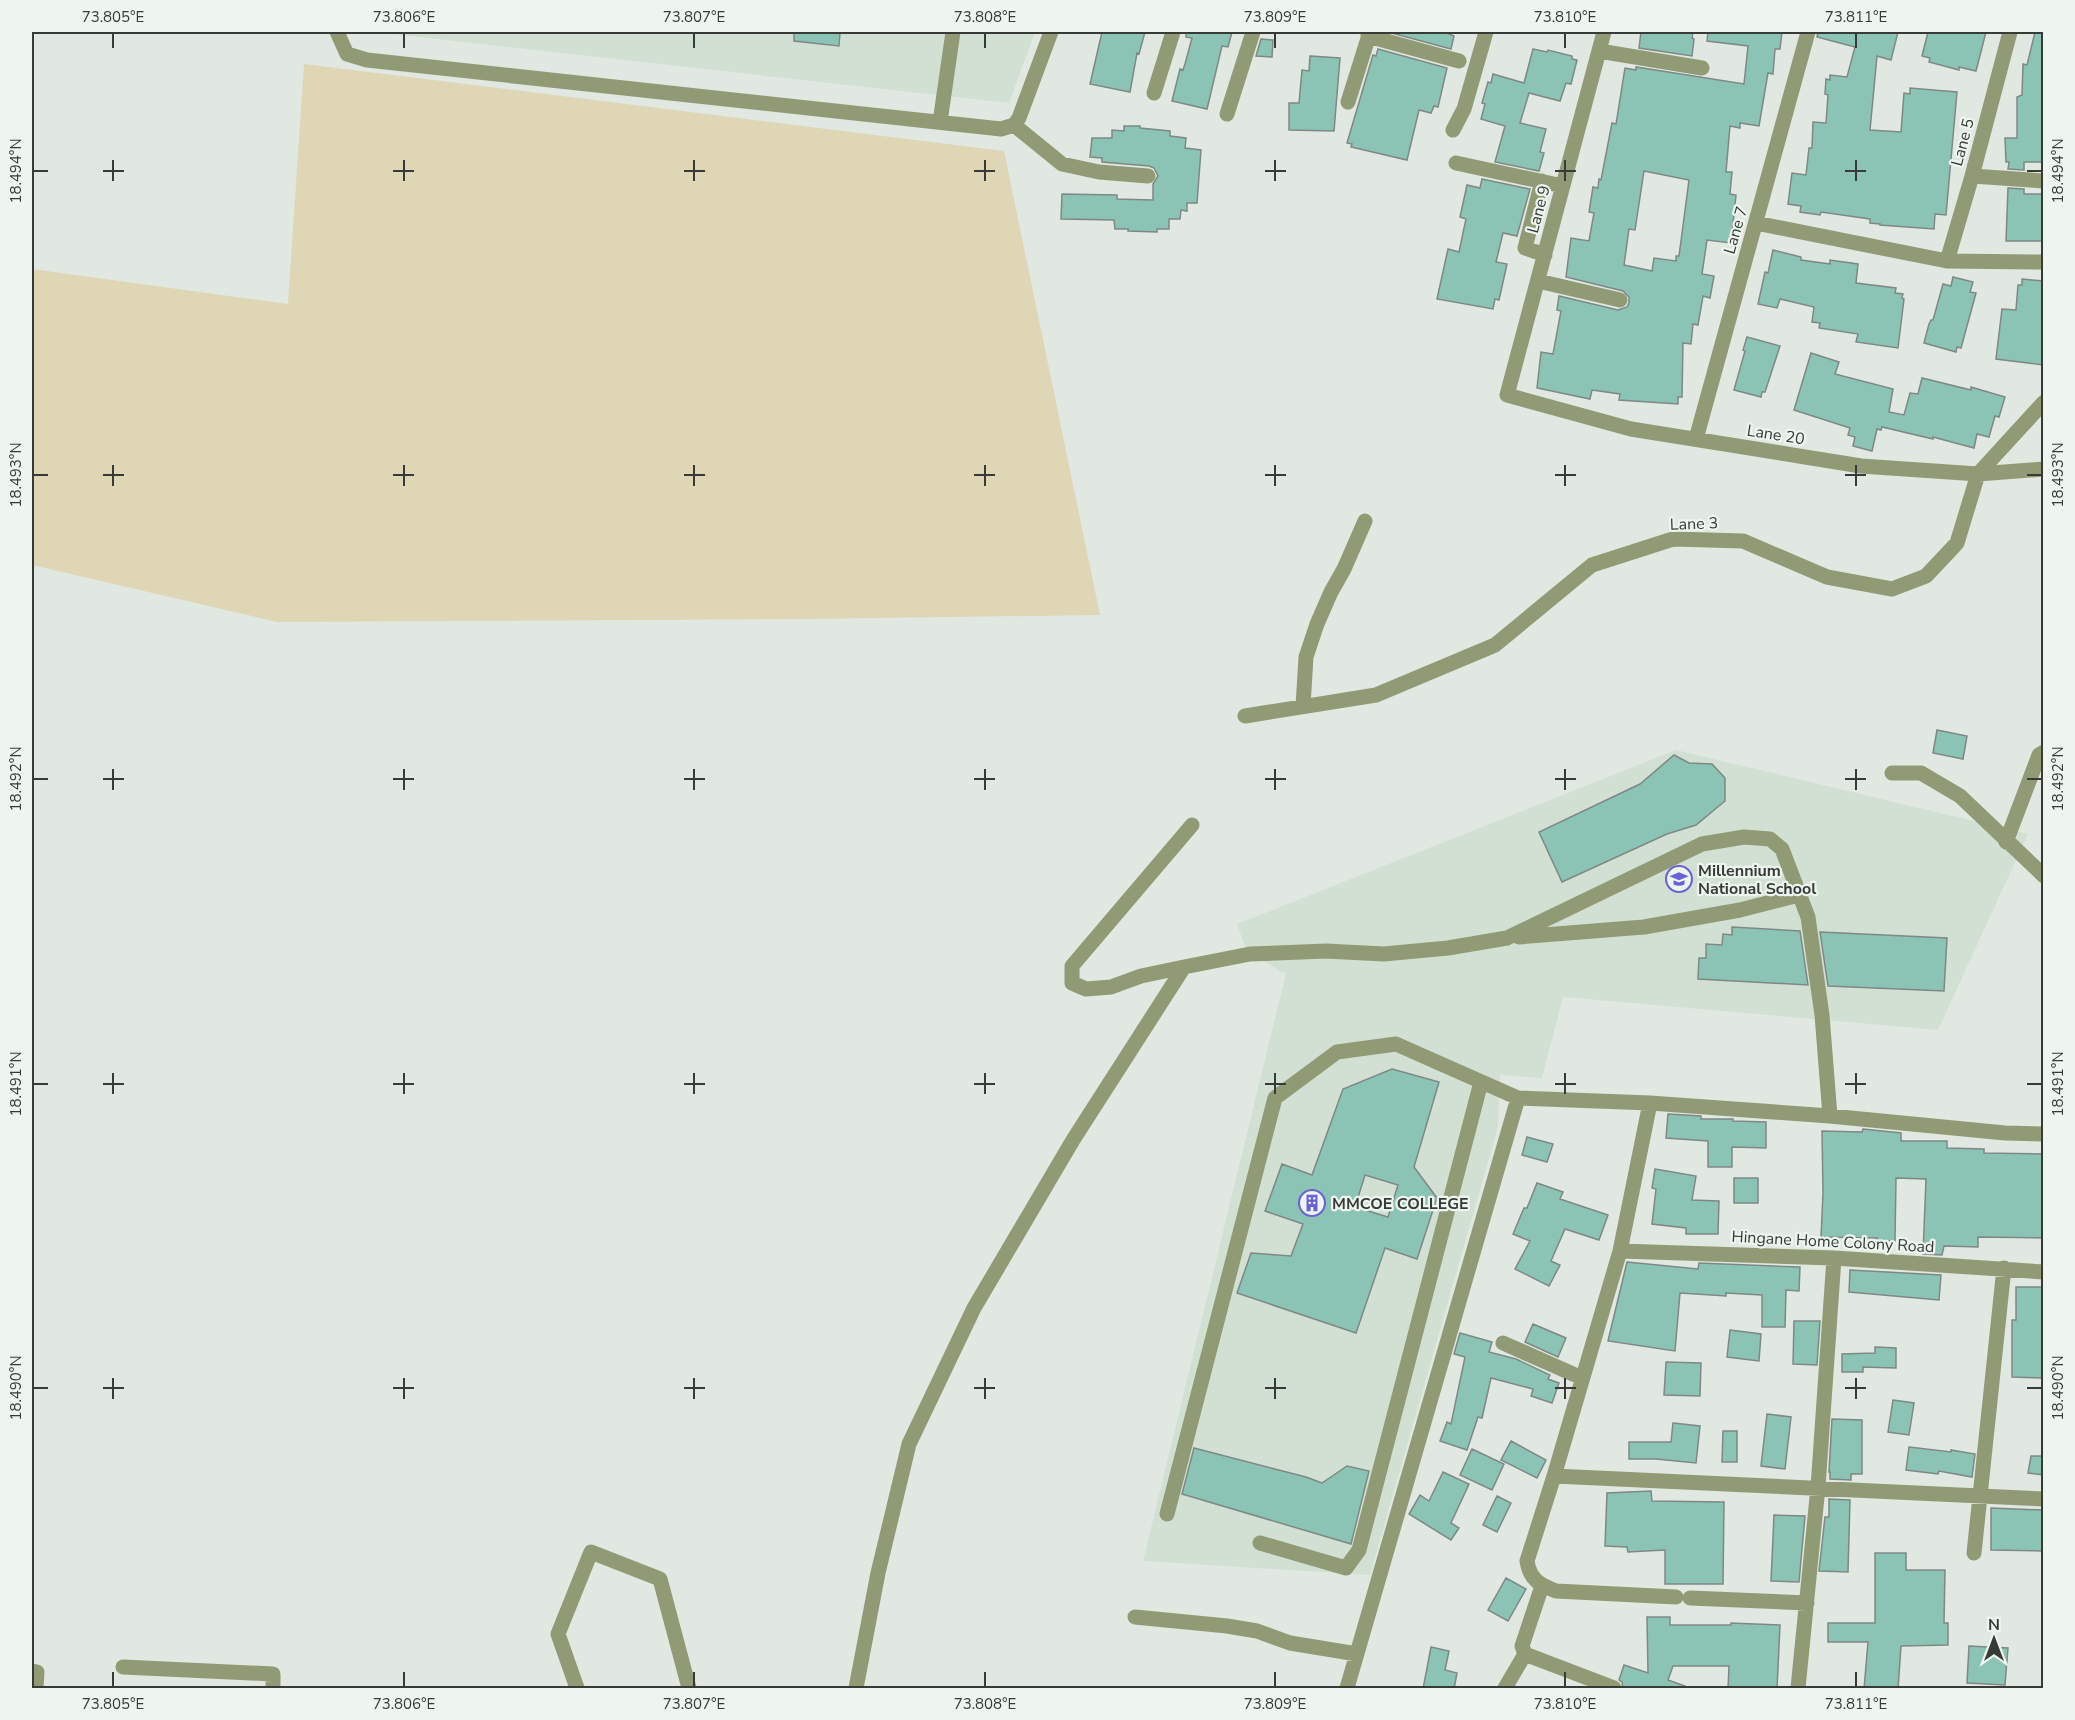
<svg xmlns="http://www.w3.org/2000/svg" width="2075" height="1720" font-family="'Nunito Sans',sans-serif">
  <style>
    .built { fill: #d2e0d3 }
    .green { fill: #dfd6b6 }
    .building { fill: #8bc4b4; stroke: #7e8885; stroke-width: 1.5; fill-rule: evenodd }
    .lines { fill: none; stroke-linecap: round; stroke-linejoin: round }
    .minor { stroke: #909b75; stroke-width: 15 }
    .ticks { fill: none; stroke: #373a37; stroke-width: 2 }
    .labels { text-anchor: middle; stroke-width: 4.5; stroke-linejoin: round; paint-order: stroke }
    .street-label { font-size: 16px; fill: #373a37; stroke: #edf5ee }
    .poi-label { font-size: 16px; font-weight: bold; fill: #373a37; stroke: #edf5ee; text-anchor: start }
    .neatline { fill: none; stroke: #373a37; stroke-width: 2 }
    .ticks-label { font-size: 15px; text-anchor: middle; fill: #373a37 }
  </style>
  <rect width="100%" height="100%" fill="#e0e8e1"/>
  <path class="built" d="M374 32H1035L1009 103Z
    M1676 750 2028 834 1938 1030 1563 997 1542 1078 1500 1075 1498 1127 1370 1575 1143 1561 1286 973 1281 972 1246 949 1237 924Z"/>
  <path class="green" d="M304 64 1004 151 1100 615 804 619 277 622 32 565V269L288 304Z"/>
  <path class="building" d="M794 32H840L839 46 794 41Z
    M1102 32H1145L1139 54 1137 53 1130 92 1090 84Z
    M1186 32H1232L1228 47 1222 46 1207 109 1172 101 1180 69 1183 70 1185 64 1192 38 1186 37Z
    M1388 32H1449V34L1454 36 1451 49Z
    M1641 32H1693L1692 38 1694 39 1692 56 1639 48Z
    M1708 32H1782L1780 49H1775L1773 74 1768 73 1759 126 1740 123V128L1730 126 1726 172H1732L1730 194 1736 195 1731 243 1707 240 1702 274 1714 276 1710 298 1703 296 1698 325 1693 324 1691 344 1683 343 1682 397H1678V404L1619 400 1620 394 1592 390 1590 399 1537 388 1541 352 1553 354 1561 311 1557 310 1559 296 1618 310 1627 307 1629 303V297L1623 291 1566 277 1571 238 1589 241 1594 213 1589 212 1593 187 1598 188 1599 179 1601 180 1612 123 1616 124 1625 68 1636 70V67L1744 84 1748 46 1707 41ZM1644 171 1689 180 1679 256H1676V261L1654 258 1652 271 1624 265 1629 229 1635 230Z
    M1818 32H1898L1891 60 1877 56 1870 130 1901 132 1904 93 1910 94V88L1957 92 1946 215 1935 214 1934 229 1880 225V224L1870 223V219L1821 212 1820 215 1800 212 1801 206 1788 204 1792 173 1806 175 1809 148H1812L1813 122 1826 123 1828 95 1825 94 1826 79 1830 80V75L1847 77 1855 47 1817 37Z
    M1928 32H1986L1976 71 1959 67V70L1929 62 1930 58 1922 56Z
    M2035 32H2043V162H2024V170L2008 169 2009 162H2006L2005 138H2017V97L2022 95 2023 64 2027 65Z
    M1261 39 1273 40 1272 57 1256 56Z
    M1378 49 1447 68 1438 107 1434 106 1431 113 1419 110 1407 160 1351 147 1352 144 1347 143 1373 55 1376 56Z
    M1533 49 1547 52 1548 50 1572 56V59L1577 60 1571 84 1566 83 1560 101 1529 93 1520 123 1546 129 1540 152 1544 153 1539 171 1495 162 1505 126 1481 119 1485 104 1482 103 1488 82 1491 83 1493 74 1524 83Z
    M1310 56 1340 58 1334 131 1289 130V103H1299L1302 70 1309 71Z
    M1124 126H1140V128L1170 131V136L1186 138 1185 148 1201 150 1197 203H1187V211L1181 210 1180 219H1169V229H1157V232L1128 231V229H1115L1114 220 1061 219 1062 194 1117 195V199L1153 200V184L1158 176 1154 168 1149 166 1102 162V158L1090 157 1092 138H1112V130L1124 131Z
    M1482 179 1530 189 1517 236 1503 233 1496 262 1507 264 1499 300 1495 299 1493 309 1437 299 1448 249 1459 252 1466 219 1460 217 1467 185 1480 188Z
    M2008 188 2024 189V194H2043V241H2006Z
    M1773 250 1801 257V260L1830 264V260L1858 264 1856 283 1896 288 1895 293 1903 294 1902 298 1904 299 1898 348 1856 342 1858 334 1819 328 1820 323 1812 322 1814 307 1780 299 1777 308 1758 304 1765 272 1768 273Z
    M1953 277 1973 282 1970 292 1976 293 1961 348 1957 347 1956 352 1924 343 1929 324 1931 320H1933L1943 284 1951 286Z
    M2022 279 2043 281V365L1996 359 2002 309 2016 310 2018 285H2022Z
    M1747 337 1780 346 1765 392H1762L1761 397 1734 390 1745 351 1743 350Z
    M1811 353 1839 362 1835 374 1893 389 1889 412 1904 415 1910 393 1918 394 1922 378 1971 390V387L2005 397 1999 417 1995 416 1989 437 1977 434 1974 448 1933 437V439L1882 427 1881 430 1877 429 1872 451 1853 446 1855 437 1848 435 1850 428 1794 410Z
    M1937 730 1967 736 1963 759 1933 753Z
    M1674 755 1689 763 1712 764 1725 778V801L1696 825 1667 834 1562 882 1539 832 1640 784Z
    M1732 927 1800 931 1808 985 1698 979 1699 958H1706V944L1722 945 1723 934 1732 935Z
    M1820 932 1947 938 1944 991 1828 986Z
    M1392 1069 1439 1082 1414 1167 1437 1198 1417 1259 1385 1248 1356 1333 1237 1293 1251 1253 1291 1256 1303 1224 1265 1211 1282 1164 1312 1175 1343 1089ZM1365 1175 1398 1185 1388 1217 1355 1207Z
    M1668 1114 1701 1116V1119H1733V1121L1766 1122V1148L1732 1147V1167H1708V1141L1666 1138Z
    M1863 1129 1901 1133V1141H1947V1148L1984 1149V1153L2043 1154V1238L1978 1237V1247L1944 1246 1942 1255 1923 1254 1926 1179 1896 1178 1895 1241H1877V1238L1821 1237 1823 1193 1822 1131 1862 1132Z
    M1527 1137 1553 1144 1547 1162 1522 1155Z
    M1655 1169 1696 1176 1692 1200 1719 1201 1718 1234H1686V1228L1652 1224 1656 1189 1652 1188Z
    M1734 1178H1758V1203H1734Z
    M1537 1183 1563 1192 1560 1199 1608 1215 1599 1240 1565 1229 1551 1261 1560 1265 1549 1286 1515 1269 1530 1241 1513 1234 1524 1208H1527Z
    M1627 1262 1698 1269 1699 1263 1800 1267 1799 1291 1786 1290 1785 1327H1762V1295L1726 1293V1296L1680 1293 1675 1351 1608 1341Z
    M1850 1270 1941 1275 1939 1300 1849 1292Z
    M2016 1287H2043V1378L2012 1377V1320H2016Z
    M1794 1321H1820L1817 1365 1793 1364Z
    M1533 1324 1566 1338 1558 1357 1525 1342Z
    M1730 1330 1761 1334 1759 1361 1727 1357Z
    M1460 1333 1492 1342 1489 1352 1516 1359 1550 1375 1548 1379 1559 1383 1552 1403 1531 1396 1533 1389 1491 1378 1482 1418 1478 1417 1467 1450 1440 1441 1447 1422 1451 1424 1465 1357 1454 1354Z
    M1875 1347 1896 1348V1368L1863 1367V1372H1842V1354L1875 1353Z
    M1666 1362 1701 1363 1700 1396 1664 1395Z
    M1893 1400 1914 1403 1909 1435 1888 1432Z
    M1767 1414 1791 1417 1785 1469 1761 1466Z
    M1832 1419 1862 1420V1474H1851V1480L1830 1479V1472H1829Z
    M1673 1423 1700 1426 1696 1463 1656 1459H1629V1442H1671Z
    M1723 1431H1737V1462H1722Z
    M1511 1441 1546 1460 1537 1478 1501 1460Z
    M1909 1447 1951 1452V1450L1975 1454 1972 1477 1939 1471 1938 1474 1906 1470Z
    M1194 1448 1306 1477 1322 1483 1347 1466 1369 1471 1351 1544 1182 1494Z
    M1472 1449 1504 1464 1492 1490 1460 1475Z
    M2031 1456H2043V1475L2028 1473Z
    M1443 1472 1469 1484 1451 1523 1459 1528 1451 1540 1409 1514 1420 1495 1429 1501Z
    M1651 1491 1652 1501 1724 1502 1723 1584H1665V1550L1628 1552 1627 1547 1605 1546 1607 1493Z
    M1497 1496 1511 1503 1497 1532 1483 1525Z
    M1829 1499 1850 1500 1848 1572 1819 1571 1825 1517H1829Z
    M1991 1508 2043 1510V1551L1991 1550Z
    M1774 1515 1805 1516 1799 1582 1771 1581Z
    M1875 1553H1906V1570H1945L1944 1623H1948V1645L1901 1646 1898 1689H1864L1868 1642H1828V1623H1875Z
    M1506 1578 1526 1589 1508 1621 1488 1610Z
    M1647 1617H1670V1625H1731V1623L1780 1625 1777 1689H1728L1729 1666H1673L1668 1680 1685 1686V1689H1623L1622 1682 1619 1680 1624 1665 1648 1673Z
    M1969 1646 2008 1648 2005 1685 1967 1683Z
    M1431 1647 1449 1651 1445 1670 1457 1673 1454 1689H1423Z"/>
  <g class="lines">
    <path class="minor" d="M337 32 347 54 367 60 1001 129 1014 125 1019 118 1051 32
      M1604 32 1507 395 1631 429 1861 466 1978 474 2044 469
      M1368 36 1459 61
      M1599 51 1702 68
      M1154 93 1173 32
      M1348 102 1370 32
      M1227 114 1253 32
      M940 122 953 32
      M1014 125 1062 164 1099 172 1148 176
      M1453 130 1464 109 1486 32
      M1456 163 1563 186
      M1972 176 2044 181
      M1542 181 1525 248 1545 255
      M1756 223 1947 261 2044 262
      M1947 261 1972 176 2010 32
      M1538 281 1620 300
      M1696 439 1808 32
      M1303 706 1306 657 1317 624 1331 592 1344 569 1365 521
      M1245 716 1376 695 1495 645 1592 565 1673 539 1743 541 1827 577 1892 589 1926 576 1957 543 1978 474 2044 402
      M1892 773H1921L1960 796 2044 876
      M2006 842 2039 755 2044 752
      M1519 937 1644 927 1740 910 1799 895
      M1184 967 1250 954 1326 951 1384 954 1448 948 1507 938 1702 844 1744 837 1770 839 1782 849 1808 917 1822 1015 1830 1116
      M1650 1103 1620 1251 1554 1476 1527 1561C1530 1580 1540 1585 1556 1591L1676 1597
      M1620 1251 1834 1258 2044 1272
      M1503 1343 1582 1378
      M1554 1476 2044 1499
      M1167 1514 1275 1098 1337 1052 1396 1044 1518 1098 1650 1103 1830 1116 2005 1133 2044 1134
      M1260 1543 1346 1568 1359 1550 1481 1082
      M1974 1553 2004 1268
      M1542 1586 1522 1646 1525 1654 1614 1688
      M1690 1598 1807 1603
      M1135 1617 1227 1626 1257 1631 1290 1643 1357 1654
      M123 1667 273 1674V1688
      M32 1671 37 1672 36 1688
      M577 1688 558 1634 591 1552 660 1579 689 1688
      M856 1688 878 1573 909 1444 974 1308 1073 1140 1184 967 1141 976 1111 987 1086 989 1072 983V966L1192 825
      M1347 1688 1518 1098
      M1505 1688 1525 1654
      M1798 1688 1818 1487 1834 1258"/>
  </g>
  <path class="ticks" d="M113 33V48M404 33V48M694 33V48M985 33V48M1275 33V48M1565 33V48M1856 33V48M113 160V181M404 160V181M694 160V181M985 160V181M1275 160V181M1565 160V181M1856 160V181M33 171H48M103 171H124M393 171H414M684 171H705M974 171H995M1265 171H1286M1555 171H1576M1845 171H1866M2027 171H2042M113 465V486M404 465V486M694 465V486M985 465V486M1275 465V486M1565 465V486M1856 465V486M33 475H48M103 475H124M393 475H414M684 475H705M974 475H995M1265 475H1286M1555 475H1576M1845 475H1866M2027 475H2042M113 769V790M404 769V790M694 769V790M985 769V790M1275 769V790M1565 769V790M1856 769V790M33 779H48M103 779H124M393 779H414M684 779H705M974 779H995M1265 779H1286M1555 779H1576M1845 779H1866M2027 779H2042M113 1073V1094M404 1073V1094M694 1073V1094M985 1073V1094M1275 1073V1094M1565 1073V1094M1856 1073V1094M33 1084H48M103 1084H124M393 1084H414M684 1084H705M974 1084H995M1265 1084H1286M1555 1084H1576M1845 1084H1866M2027 1084H2042M113 1378V1399M404 1378V1399M694 1378V1399M985 1378V1399M1275 1378V1399M1565 1378V1399M1856 1378V1399M33 1388H48M103 1388H124M393 1388H414M684 1388H705M974 1388H995M1265 1388H1286M1555 1388H1576M1845 1388H1866M2027 1388H2042M113 1672V1687M404 1672V1687M694 1672V1687M985 1672V1687M1275 1672V1687M1565 1672V1687M1856 1672V1687"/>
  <defs>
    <symbol id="school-ring" viewBox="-11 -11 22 22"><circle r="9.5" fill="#edf5ee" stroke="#6a60da" stroke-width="1.5"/><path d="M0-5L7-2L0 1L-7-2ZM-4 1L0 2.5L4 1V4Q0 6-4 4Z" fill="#6a60da"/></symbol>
    <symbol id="building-ring" viewBox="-11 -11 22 22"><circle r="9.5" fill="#edf5ee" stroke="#6a60da" stroke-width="1.5"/><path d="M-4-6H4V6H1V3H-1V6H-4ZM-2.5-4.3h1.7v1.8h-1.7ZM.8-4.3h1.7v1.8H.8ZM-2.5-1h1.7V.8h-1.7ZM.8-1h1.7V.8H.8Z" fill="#6a60da"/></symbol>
  </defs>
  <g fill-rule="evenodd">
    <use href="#school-ring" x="1664" y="864" width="30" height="30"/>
    <use href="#building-ring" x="1297" y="1188" width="30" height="30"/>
  </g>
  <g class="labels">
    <g class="street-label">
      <text transform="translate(1962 142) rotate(-75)" y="6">Lane 5</text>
      <text transform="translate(1538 209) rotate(-75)" y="6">Lane 9</text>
      <text transform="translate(1735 230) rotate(-74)" y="6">Lane 7</text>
      <text transform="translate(1776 434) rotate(9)" y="6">Lane 20</text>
      <text transform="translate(1694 523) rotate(-2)" y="6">Lane 3</text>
      <text transform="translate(1833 1241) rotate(3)" y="6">Hingane Home Colony Road</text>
    </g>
    <g class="poi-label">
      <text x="1698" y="876">Millennium<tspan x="1698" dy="18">National School</tspan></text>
      <text x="1332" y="1209">MMCOE COLLEGE</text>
    </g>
  </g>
  <rect width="2075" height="1720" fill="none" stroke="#edf5ee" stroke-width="66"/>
  <g transform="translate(1994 1639)" stroke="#edf5ee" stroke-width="4.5" paint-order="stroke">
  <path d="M0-4.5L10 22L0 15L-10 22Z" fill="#373a37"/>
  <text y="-9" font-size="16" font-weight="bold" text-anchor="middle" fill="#373a37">N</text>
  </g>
  <rect x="33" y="33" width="2009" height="1654" class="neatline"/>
  <g class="ticks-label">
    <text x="113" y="22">73.805°E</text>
    <text x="404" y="22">73.806°E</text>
    <text x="694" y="22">73.807°E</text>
    <text x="985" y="22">73.808°E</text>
    <text x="1275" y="22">73.809°E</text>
    <text x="1565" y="22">73.810°E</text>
    <text x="1856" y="22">73.811°E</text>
    <text transform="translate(16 171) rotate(-90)" y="5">18.494°N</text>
    <text transform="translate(2058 171) rotate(-90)" y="5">18.494°N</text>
    <text transform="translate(16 475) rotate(-90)" y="5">18.493°N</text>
    <text transform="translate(2058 475) rotate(-90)" y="5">18.493°N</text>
    <text transform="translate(16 779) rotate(-90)" y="5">18.492°N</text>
    <text transform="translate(2058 779) rotate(-90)" y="5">18.492°N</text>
    <text transform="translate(16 1084) rotate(-90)" y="5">18.491°N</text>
    <text transform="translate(2058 1084) rotate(-90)" y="5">18.491°N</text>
    <text transform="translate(16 1388) rotate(-90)" y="5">18.490°N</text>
    <text transform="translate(2058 1388) rotate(-90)" y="5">18.490°N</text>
    <text x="113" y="1709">73.805°E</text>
    <text x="404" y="1709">73.806°E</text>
    <text x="694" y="1709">73.807°E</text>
    <text x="985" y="1709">73.808°E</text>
    <text x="1275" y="1709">73.809°E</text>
    <text x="1565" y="1709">73.810°E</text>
    <text x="1856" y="1709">73.811°E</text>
  </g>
</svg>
